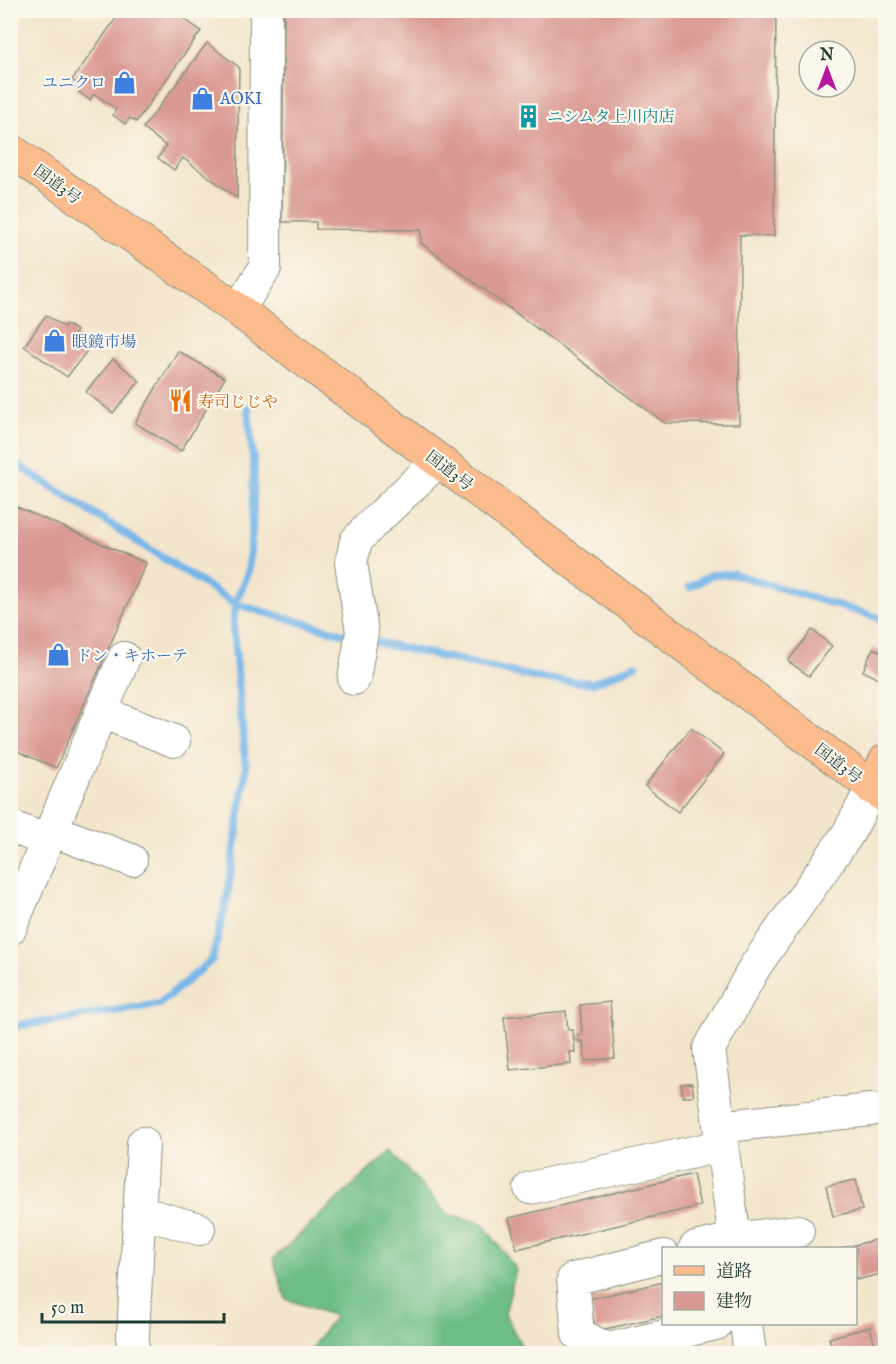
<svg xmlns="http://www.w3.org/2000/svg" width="896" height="1364" font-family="'IM FELL English','Noto Serif JP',serif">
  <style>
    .forest { fill: #6ebd87; stroke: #467d5e; stroke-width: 1.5 }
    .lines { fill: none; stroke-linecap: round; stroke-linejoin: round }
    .stream { stroke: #74b5e8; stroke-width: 8 }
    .building { fill: #d99992 }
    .minor-casing { stroke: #899180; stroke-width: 34 }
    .major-casing { stroke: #899180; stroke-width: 35 }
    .highway-casing { stroke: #899180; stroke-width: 35 }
    .minor { stroke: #fff; stroke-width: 32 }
    .major { stroke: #fbbb8c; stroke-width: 33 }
    .highway { stroke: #fbbb8c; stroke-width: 33 }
    .labels { text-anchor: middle; stroke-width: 4.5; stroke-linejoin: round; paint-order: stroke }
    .shop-label { font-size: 16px; fill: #366cbe; stroke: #fbf7ec; text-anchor: start }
    .culture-label { font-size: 16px; fill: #0d838f; stroke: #fbf7ec; text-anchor: start }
    .street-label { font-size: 16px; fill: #1f3d34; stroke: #fbf7ec }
    .food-label { font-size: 16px; fill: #c56008; stroke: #fbf7ec; text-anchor: start }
  </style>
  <rect width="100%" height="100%" fill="#fbf7ec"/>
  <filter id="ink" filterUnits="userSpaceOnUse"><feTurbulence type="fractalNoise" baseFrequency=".0167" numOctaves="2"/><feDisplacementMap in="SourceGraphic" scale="12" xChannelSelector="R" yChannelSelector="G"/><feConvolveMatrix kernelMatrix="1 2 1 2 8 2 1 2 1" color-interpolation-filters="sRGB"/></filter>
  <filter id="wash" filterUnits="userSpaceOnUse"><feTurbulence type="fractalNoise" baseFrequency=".008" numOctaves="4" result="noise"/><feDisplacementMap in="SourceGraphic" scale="24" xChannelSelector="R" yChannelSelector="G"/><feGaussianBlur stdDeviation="1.35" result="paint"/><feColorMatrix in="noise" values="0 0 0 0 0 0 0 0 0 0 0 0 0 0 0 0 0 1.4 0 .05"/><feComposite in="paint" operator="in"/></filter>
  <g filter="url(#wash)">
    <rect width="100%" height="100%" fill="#f3e5cb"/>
    <path class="forest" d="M390 1151 448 1214 482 1223 516 1269 505 1314 525 1353H308L335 1316 286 1299 273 1259Z"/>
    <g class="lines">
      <path class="stream" d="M10 460 235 604 355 637
        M690 587 711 575 734 574 886 620
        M367 640 542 679 593 683 636 665
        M10 1027 159 1004 212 960 227 898 246 769 233 627 235 604 248 573 252 530 254 469 248 408"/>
    </g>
    <g id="blocks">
      <path class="building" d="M122 10H172L201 31 136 122 130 118 125 124 113 115 116 109 94 94 90 100 75 89 77 84 72 80Z
        M284 10H776L774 236 740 235 739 424 665 423 421 243V230L316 229V222H282Z
        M207 43 239 67 237 198 183 158 174 170 158 158 166 146 143 128Z
        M46 315 64 327 66 324 77 331 74 335 90 347 67 377 24 346Z
        M178 351 225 378 181 451 135 423Z
        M113 359 140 381 113 413 86 392Z
        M10 504 146 563 56 768 10 748Z
        M812 630 832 646 809 676 788 661Z
        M873 648 886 654V682L863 671Z
        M691 728 724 754 678 812 645 786Z
        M610 1002 615 1058 585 1061 583 1041 579 1042 578 1034H582L580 1005Z
        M566 1011 568 1030H573L575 1052H570L571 1064 510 1070 504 1017Z
        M692 1083 694 1096 683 1097 681 1084Z
        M693 1174 700 1206 517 1249 509 1218Z
        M856 1180 862 1210 833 1216 826 1186Z
        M886 1237V1273L856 1280V1248H843Z
        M664 1282V1316L596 1331 589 1299Z
        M870 1327 877 1354H834L829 1338Z"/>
    </g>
  </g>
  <g filter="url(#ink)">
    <use href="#blocks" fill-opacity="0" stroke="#899180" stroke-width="1.5"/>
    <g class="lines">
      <defs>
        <path id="minor" d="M238 310 265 268 266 10
          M354 679 362 632 351 563 356 541 370 526 438 461
          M101 712 174 741
          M10 826 47 841
          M51 830 131 860
          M10 929 124 658
          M719 1127 871 1110
          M530 1188 721 1146
          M139 1212 199 1229
          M695 1248 734 1239 798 1231
          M736 1248 709 1049 756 965 849 832 872 788
          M746 1324 750 1354
          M608 1349 716 1324
          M132 1354 143 1143
          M617 1354 578 1334 573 1279 664 1256"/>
        <path id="major" d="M872 788 886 760"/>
        <path id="highway" d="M10 150 238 310 886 797"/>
      </defs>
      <use href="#minor" class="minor-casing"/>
      <use href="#major" class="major-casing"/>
      <use href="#highway" class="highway-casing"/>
      <use href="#minor" class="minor"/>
      <use href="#major" class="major"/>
      <use href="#highway" class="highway"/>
    </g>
  </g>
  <defs>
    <symbol id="shop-bare" viewBox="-9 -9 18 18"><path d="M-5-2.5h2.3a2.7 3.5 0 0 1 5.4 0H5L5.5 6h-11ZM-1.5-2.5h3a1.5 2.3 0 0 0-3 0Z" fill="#3f7fe0" stroke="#fbf7ec" stroke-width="2.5" paint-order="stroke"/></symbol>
    <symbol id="building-bare" viewBox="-9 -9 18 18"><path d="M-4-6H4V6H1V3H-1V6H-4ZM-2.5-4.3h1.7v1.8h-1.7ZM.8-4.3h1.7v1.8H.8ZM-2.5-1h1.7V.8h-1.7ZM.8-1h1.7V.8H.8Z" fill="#0f9aa8" stroke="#fbf7ec" stroke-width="2.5" paint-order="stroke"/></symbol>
    <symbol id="restaurant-bare" viewBox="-9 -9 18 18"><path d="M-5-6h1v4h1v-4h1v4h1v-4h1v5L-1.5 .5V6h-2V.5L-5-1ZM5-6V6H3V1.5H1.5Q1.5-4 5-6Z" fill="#e8710a" stroke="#fbf7ec" stroke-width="2.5" paint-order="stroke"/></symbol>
  </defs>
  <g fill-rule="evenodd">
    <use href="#shop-bare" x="108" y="66" width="33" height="33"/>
    <use href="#shop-bare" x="186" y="82" width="33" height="33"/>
    <use href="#building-bare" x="512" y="100" width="33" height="33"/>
    <use href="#shop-bare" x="38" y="324" width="33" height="33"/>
    <use href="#restaurant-bare" x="164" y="384" width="33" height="33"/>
    <use href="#shop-bare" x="42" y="638" width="33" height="33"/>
  </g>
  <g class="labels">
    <g class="shop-label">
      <text x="106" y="88" text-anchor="end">ユニクロ</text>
      <text x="220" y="104">AOKI</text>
      <text x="72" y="347">眼鏡市場</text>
      <text x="76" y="661">ドン・キホーテ</text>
    </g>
    <g class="culture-label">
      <text x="547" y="122">ニシムタ上川内店</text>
    </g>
    <g class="street-label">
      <text transform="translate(58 184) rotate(36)" y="6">国道3号</text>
      <text transform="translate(450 470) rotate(37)" y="6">国道3号</text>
      <text transform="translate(839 763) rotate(37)" y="6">国道3号</text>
    </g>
    <g class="food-label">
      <text x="198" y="407">寿司じじや</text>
    </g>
  </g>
  <rect width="896" height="1364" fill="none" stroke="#fbf7ec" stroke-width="36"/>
  <rect x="662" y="1247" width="195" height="78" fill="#fbf7ec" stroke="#a3ada2" stroke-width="1.5"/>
  <rect x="674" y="1266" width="30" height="9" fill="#fbbb8c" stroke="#a3ada2" stroke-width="1.5"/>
  <text x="716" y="1277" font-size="18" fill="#1f3d34">道路</text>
  <rect x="674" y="1292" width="30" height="18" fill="#d99992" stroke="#a3ada2" stroke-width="1.5"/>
  <text x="716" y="1307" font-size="18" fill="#1f3d34">建物</text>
  <g transform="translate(827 69)"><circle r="28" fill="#fbf7ec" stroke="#a3ada2" stroke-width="1.5"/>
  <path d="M0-4.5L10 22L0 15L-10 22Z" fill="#b5179e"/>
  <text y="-9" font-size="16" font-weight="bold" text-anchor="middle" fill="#1f3d34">N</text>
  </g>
  <path d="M42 1313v9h182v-9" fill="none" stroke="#1f3d34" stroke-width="3"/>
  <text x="51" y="1313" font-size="18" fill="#1f3d34" stroke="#fbf7ec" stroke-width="4.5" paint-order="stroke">50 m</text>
</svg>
